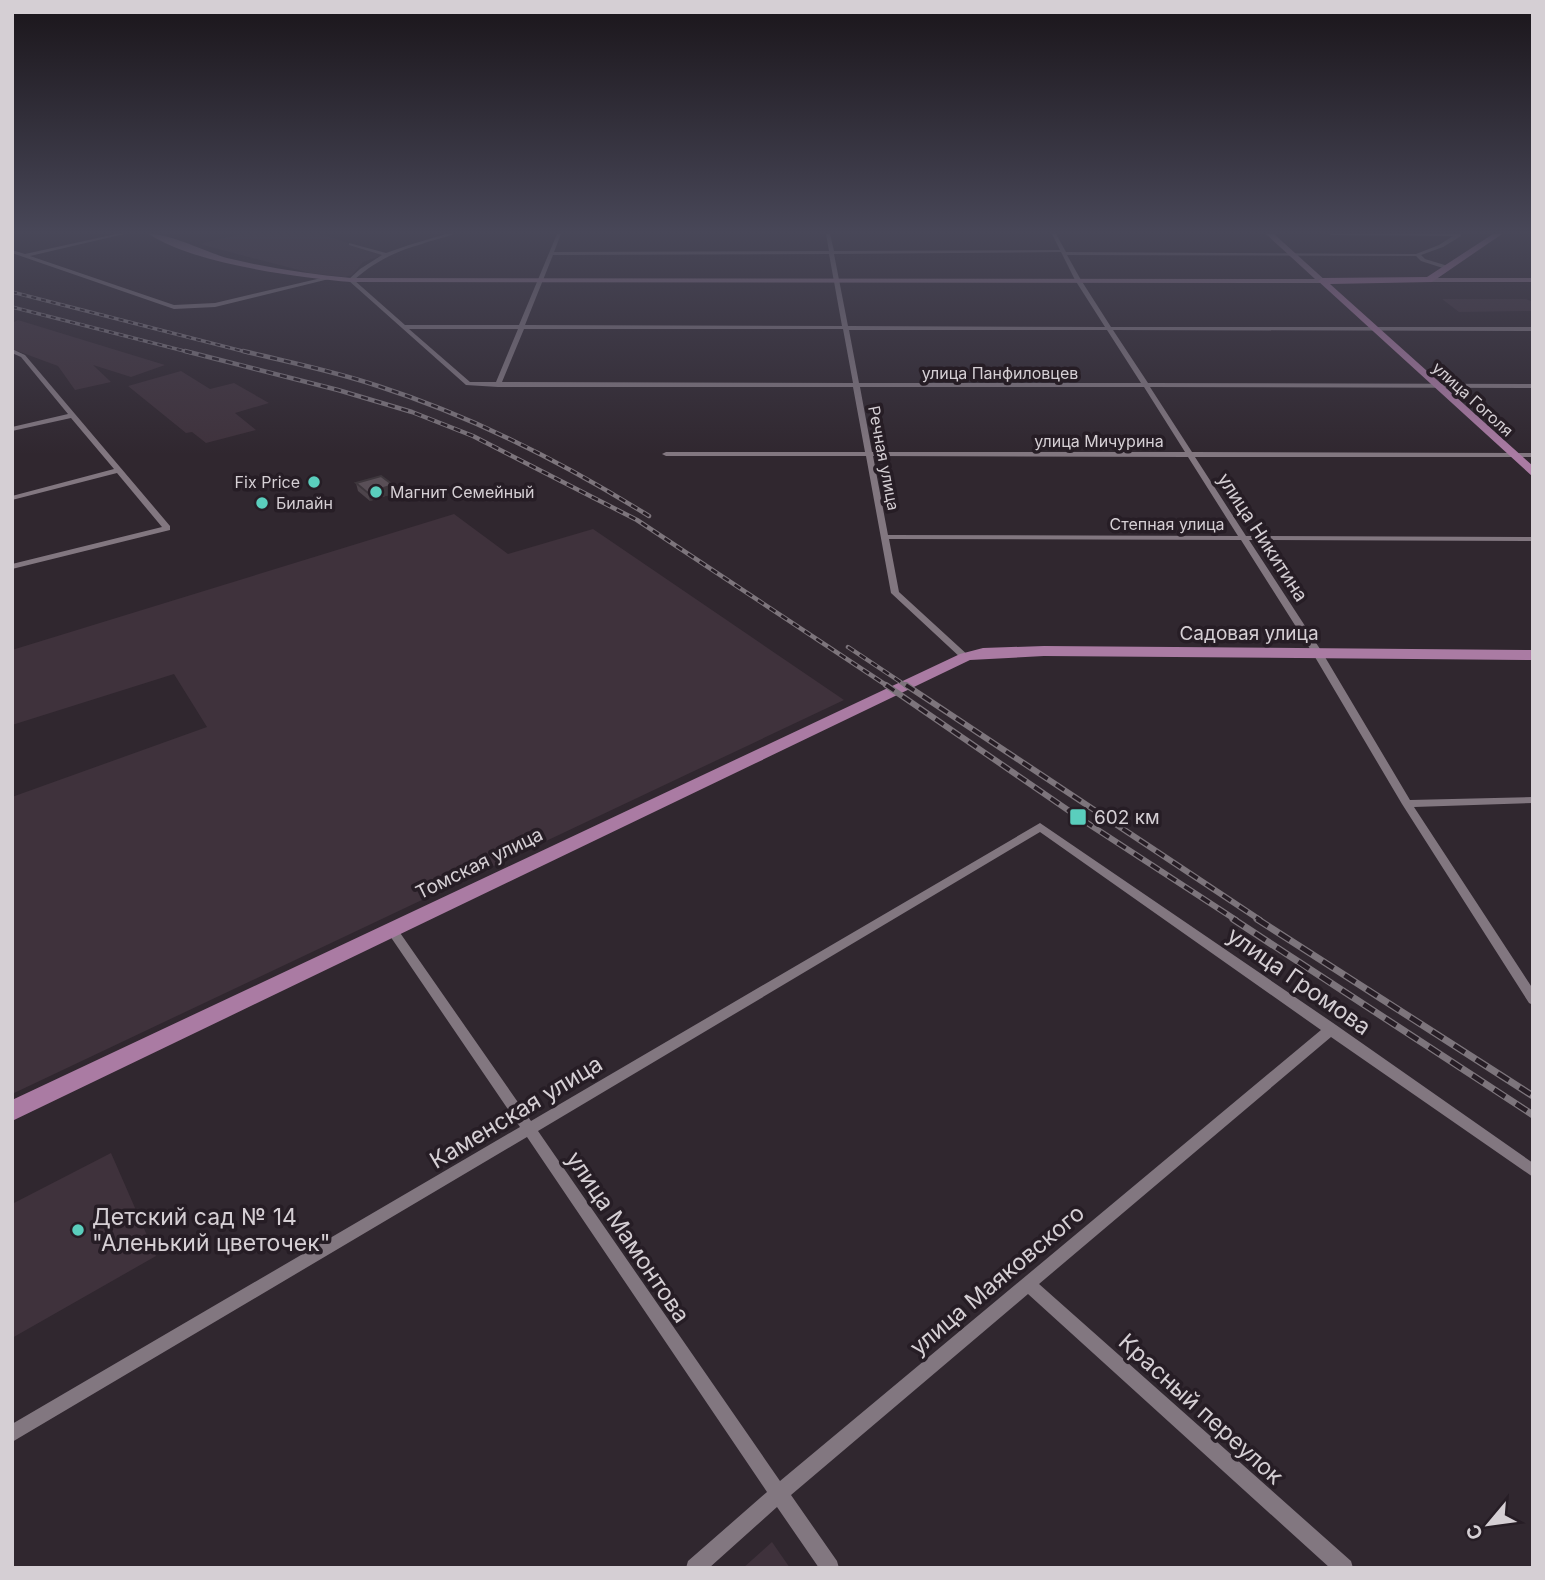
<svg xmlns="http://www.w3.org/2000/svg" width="1545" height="1580" font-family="Inter,sans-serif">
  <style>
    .built { fill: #3f323c }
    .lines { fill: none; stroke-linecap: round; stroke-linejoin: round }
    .street { fill: #827780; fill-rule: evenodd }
    .secondary { fill: #967991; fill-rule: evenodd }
    .primary { fill: #aa7ba3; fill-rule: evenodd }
    .rail-far3-casing { stroke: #7d757c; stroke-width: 3.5 }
    .rail-far2-casing { stroke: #7d757c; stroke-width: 4.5 }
    .rail-far1-casing { stroke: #7d757c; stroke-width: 6 }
    .rail-casing { stroke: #7d757c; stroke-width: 7 }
    .rail-far3 { stroke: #261d25; stroke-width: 2; stroke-dasharray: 5; stroke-linecap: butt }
    .rail-far2 { stroke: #261d25; stroke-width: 2.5; stroke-dasharray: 7; stroke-linecap: butt }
    .rail-far1 { stroke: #261d25; stroke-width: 3.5; stroke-dasharray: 10; stroke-linecap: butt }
    .rail { stroke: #261d25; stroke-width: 4.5; stroke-dasharray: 13; stroke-linecap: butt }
    .wall { fill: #4d444b }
    .shaded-wall { fill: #3e373d }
    .building { fill: #594f57; stroke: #3e373d; stroke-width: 2 }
    .poi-dot { fill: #5acebd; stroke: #261d25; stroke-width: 2.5 }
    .labels { text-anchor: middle; stroke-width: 7; stroke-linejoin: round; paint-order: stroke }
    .far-street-label { font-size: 16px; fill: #d5cfd4; stroke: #261d25 }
    .far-poi-label { font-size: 16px; fill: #d5cfd4; stroke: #261d25; text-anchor: start }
    .street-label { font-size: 19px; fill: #d5cfd4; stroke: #261d25 }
    .poi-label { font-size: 19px; fill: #d5cfd4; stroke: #261d25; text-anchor: start }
    .near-street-label { font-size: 23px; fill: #d5cfd4; stroke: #261d25 }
    .near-poi-label { font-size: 23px; fill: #d5cfd4; stroke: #261d25; text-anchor: start }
  </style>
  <rect width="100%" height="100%" fill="#30272f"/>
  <path class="built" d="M241 234H321L383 255 363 262 352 275 345 277 310 273 199 244Z
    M1442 299H1526L1533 302V311L1459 312Z
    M18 320 165 365 131 377 93 365 111 382 75 390 58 366 12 349V323Z
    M181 371 210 389 234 383 269 403 235 413 256 430 206 443 192 432 186 433 128 386Z
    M454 514 508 554 593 529 844 700 12 1094V797L207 727 174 674 12 725V650Z
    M111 1153 156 1256 12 1338V1204Z
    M772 1542 790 1568H743Z"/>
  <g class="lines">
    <path class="street" d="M116 234H124L30 256 174 305 215 303 330 276 333 278 215 307 174 309 12 253V250L25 254Z
      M446 234H453C444 238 432 240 422 244 396 251 374 262 354 280L405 325H519L557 234H561L554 252 829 251 826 234H830L834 251 1060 250 1052 234H1056L1066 252 1416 254 1439 245 1453 236 1332 235 1330 234H1461V236L1443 247 1421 255 1425 259 1448 266 1446 269 1421 261 1416 256 1067 255 1081 280 1111 327H1533V331L1113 330 1148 383 1533 384V388L1150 387 1192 452 1533 453V457H1195L1246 536 1533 537V541L1249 540 1322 652 1410 800 1533 797V803L1414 807 1533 989V1005L1529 1003 1402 804 1312 652 1241 540 889 539 899 592 970 657 968 659H962L891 593 866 456H666L662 454 666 452H865L853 387H498L466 385 348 280 360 269 382 255 349 245V243L386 253 409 245ZM1061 252 1075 280 1105 327 848 326 834 254ZM829 254 842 326 525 325 553 255ZM409 329H518L496 382H470ZM524 329H843L853 383 502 382ZM849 330H1107L1141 383H859ZM860 387H1144L1185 452H872ZM873 456 1188 457 1238 536 888 535Z
      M12 349 25 355 170 526V530L12 569V564L162 527 117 473 12 500V496L114 469 71 418 12 431V427L68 414 21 357 12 353Z
      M1040 823 1336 1025 1533 1163V1177L1331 1037 1039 1284 1351 1561 1353 1568H1330L1028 1294 791 1495 837 1561 839 1568H819L777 1507 709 1568H686L688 1561 767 1492 527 1137 12 1442V1424L520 1127 388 933 386 930 388 927H396L531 1121ZM1040 832 1321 1030 780 1481 538 1131Z"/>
    <path class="secondary" d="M149 234C169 233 206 252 227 258 268 268 309 274 351 278L1315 279 1266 234H1274L1326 281 1322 283 351 282C296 277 194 264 149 234Z
      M1429 278H1533V282H1426Z"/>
    <path class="primary" d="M1493 234H1502L1432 282 1330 284 1533 466V477L1318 281 1322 278 1427 277Z
      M1044 646 1533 650V660L1044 656 970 660 12 1121V1100L960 654 983 648Z"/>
    <defs>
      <path id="rail-far3" d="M12 292 250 353
        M12 307 192 353"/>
      <path id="rail-far2" d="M185 351 338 390 412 412 473 436 637 520 889 687
        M243 351C288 362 334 371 378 386 474 417 564 463 649 516
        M848 647 908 687"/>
      <path id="rail-far1" d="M886 685 1078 817 1236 920
        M906 685 1260 920"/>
      <path id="rail" d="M1233 919 1533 1115
        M1257 919 1533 1096"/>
    </defs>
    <use href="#rail-far3" class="rail-far3-casing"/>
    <use href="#rail-far2" class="rail-far2-casing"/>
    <use href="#rail-far1" class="rail-far1-casing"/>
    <use href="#rail" class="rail-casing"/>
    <use href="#rail-far3" class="rail-far3"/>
    <use href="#rail-far2" class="rail-far2"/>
    <use href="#rail-far1" class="rail-far1"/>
    <use href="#rail" class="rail"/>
  </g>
  <path class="wall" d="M356 483 395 493 370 501 358 491Z"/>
  <path class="shaded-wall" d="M393 485 395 493 370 501 368 493Z"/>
  <path class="building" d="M381 476 393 485 368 493 356 483Z"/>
  <linearGradient id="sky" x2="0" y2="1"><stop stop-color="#1a151a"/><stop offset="0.51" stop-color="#484758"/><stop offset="1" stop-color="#484758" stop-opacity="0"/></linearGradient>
  <rect width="1545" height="455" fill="url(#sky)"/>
  <g class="poi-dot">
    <circle cx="314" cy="482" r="7"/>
    <circle cx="376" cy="492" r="7"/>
    <circle cx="262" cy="503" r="7"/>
    <rect x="1069" y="808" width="18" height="18" rx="3.5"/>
    <circle cx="78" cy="1230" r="7"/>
  </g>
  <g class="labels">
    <g class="far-street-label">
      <text x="1000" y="379">улица Панфиловцев</text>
      <text transform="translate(1473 399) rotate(42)" y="6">улица Гоголя</text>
      <text x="1099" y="447">улица Мичурина</text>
      <text transform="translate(884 458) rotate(79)" y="6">Речная улица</text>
      <text x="1167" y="530">Степная улица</text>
    </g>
    <g class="far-poi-label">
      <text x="300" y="488" text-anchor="end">Fix Price</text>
      <text x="390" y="498">Магнит Семейный</text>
      <text x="276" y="509">Билайн</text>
    </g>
    <g class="street-label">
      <text transform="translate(1263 537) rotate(57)" y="7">улица Никитина</text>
      <text x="1249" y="640">Садовая улица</text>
      <text transform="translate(479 863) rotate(-26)" y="7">Томская улица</text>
    </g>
    <g class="poi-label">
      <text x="1094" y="824">602 км</text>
    </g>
    <g class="near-street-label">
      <text transform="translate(1299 981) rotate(35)" y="8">улица Громова</text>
      <text transform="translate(516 1112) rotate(-31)" y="8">Каменская улица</text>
      <text transform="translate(628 1237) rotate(56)" y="8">улица Мамонтова</text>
      <text transform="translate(997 1280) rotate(-40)" y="8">улица Маяковского</text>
      <text transform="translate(1201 1409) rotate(42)" y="8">Красный переулок</text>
    </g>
    <g class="near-poi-label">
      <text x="92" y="1225">Детский сад № 14<tspan x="92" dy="26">"Аленький цветочек"</tspan></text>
    </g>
  </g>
  <rect width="1545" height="1580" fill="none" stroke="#d5cfd4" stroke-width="28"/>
  <g transform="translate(1489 1524) rotate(241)" stroke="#261d25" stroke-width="5" paint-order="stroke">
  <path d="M0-5L12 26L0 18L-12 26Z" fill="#d5cfd4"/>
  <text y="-10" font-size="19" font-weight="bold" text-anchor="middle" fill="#d5cfd4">С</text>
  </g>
</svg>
